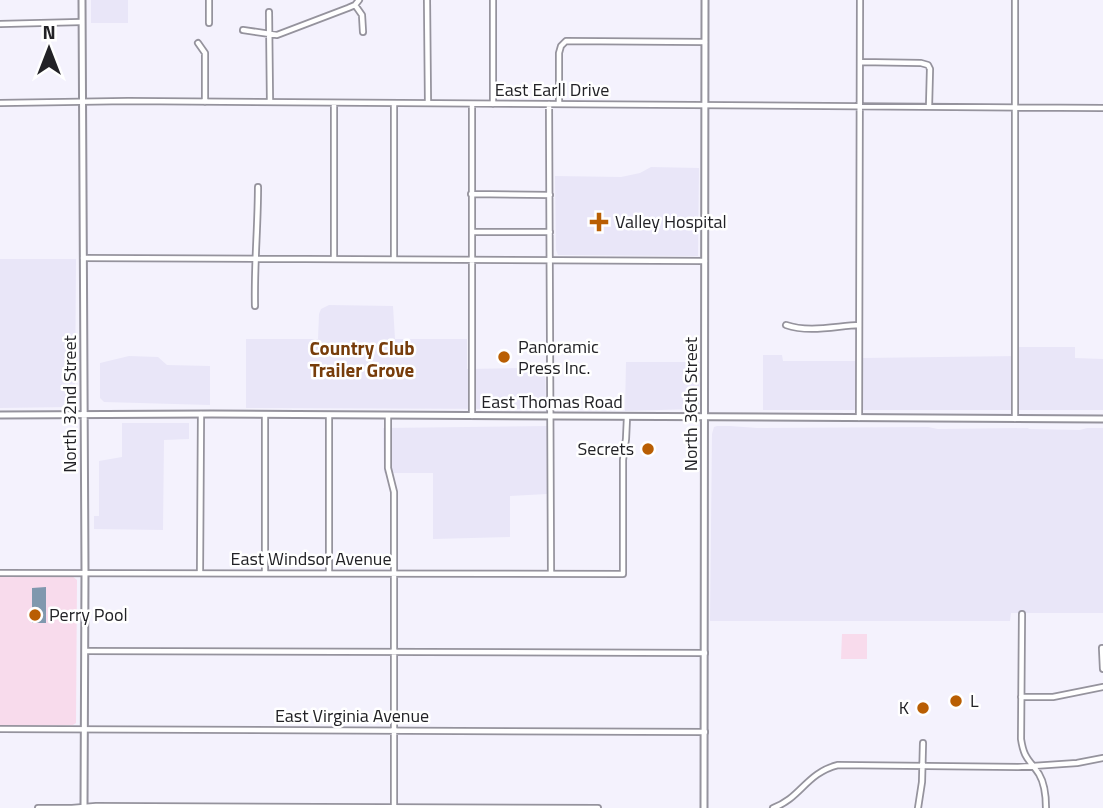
<svg xmlns="http://www.w3.org/2000/svg" width="1103" height="808" font-family="'Titillium Web',sans-serif">
  <style>
    .built { fill: #e9e6f8 }
    .green { fill: #f8dbec }
    .water { fill: #8098ae }
    .lines { fill: none; stroke-linecap: round; stroke-linejoin: round }
    .minor-casing { stroke: #95939d; stroke-width: 8 }
    .secondary-casing { stroke: #95939d; stroke-width: 9 }
    .minor { stroke: #fff; stroke-width: 4.5 }
    .secondary { stroke: #fff; stroke-width: 5 }
    .poi-dot { fill: #b95e03; stroke: #fff; stroke-width: 2.5 }
    .labels { text-anchor: middle; stroke-width: 5; stroke-linejoin: round; paint-order: stroke }
    .street-label { font-size: 18px; fill: #222226; stroke: #fff }
    .poi-label { font-size: 18px; fill: #222226; stroke: #fff; text-anchor: start }
    .neighbourhood-label { font-size: 19px; font-weight: bold; fill: #773c0a; stroke: #fff }
  </style>
  <rect width="100%" height="100%" fill="#f4f2fd"/>
  <path class="built" d="M91 0H128V23H91Z
    M651 167 699 168 698 256 558 255 556 250 555 176 621 177 640 173Z
    M0 259H76L75 403 72 407 0 408Z
    M329 305 393 306 395 339H467V369L520 368 521 366H545L546 405 544 409 246 408V339H318L319 314 321 309Z
    M1018 347H1075V358L1103 359V410H763V355H782L783 361H855L863 358 1018 356Z
    M129 356 158 357 167 365 210 366V405L104 402 100 398V363Z
    M626 362H700L699 405 693 409 625 411Z
    M122 423H189V439L164 440 163 530 94 529V516H99V461L122 457Z
    M547 426V494L510 496V537L433 539V473H384L383 428Z
    M717 426H730L757 428 928 427 938 429 1028 428 1029 429 1080 430 1087 428H1103V613H1011L1010 621H710L712 434 714 427Z"/>
  <path class="green" d="M72 576 77 580 76 723 73 725 0 726V577Z
    M842 634H867V659H841Z"/>
  <path class="water" d="M46 587V623H32V588Z"/>
  <g class="lines">
    <defs>
      <path id="minor" d="M209 0V23
        M427 0 428 103
        M493 0V104
        M355 5 362 15 363 32
        M269 12 270 102
        M0 24 81 22
        M243 30 277 35 348 8 355 5 359 0
        M198 43 205 53V102
        M860 62 921 63 928 65 930 69 929 107
        M0 103 128 101 1103 108
        M334 103V259
        M394 103V259
        M472 104V416
        M549 104 551 574
        M559 104V53L561 46 566 41 705 42
        M471 194 550 195
        M472 232H550
        M83 258 705 261
        M255 306C254 266 258 227 258 187
        M786 325C809 333 836 326 859 325
        M388 416V468L394 492V807
        M859 418 860 0
        M1015 419V0
        M0 573 623 574V460L626 439 627 417
        M200 573 201 414
        M265 573V415
        M329 573V415
        M1022 614 1021 739C1024 759 1029 759 1039 774 1045 784 1046 797 1046 808
        M1102 648 1103 669
        M85 651 705 653
        M1021 697H1053L1103 687
        M0 729 705 732
        M38 808H72L96 806 598 808
        M773 808C801 798 806 773 838 765L1018 767 1077 763 1103 758
        M918 808 922 782 923 743"/>
      <path id="secondary" d="M82 0 85 572 84 808
        M0 415 212 414 1103 419
        M704 808 705 0"/>
    </defs>
    <use href="#minor" class="minor-casing"/>
    <use href="#secondary" class="secondary-casing"/>
    <use href="#minor" class="minor"/>
    <use href="#secondary" class="secondary"/>
  </g>
  <g class="poi-dot">
    <path d="M595.5 211.5h7v7h7v7h-7v7h-7v-7h-7v-7h7z"/>
    <circle cx="504" cy="357" r="7"/>
    <circle cx="648" cy="449" r="7"/>
    <circle cx="35" cy="615" r="7"/>
    <circle cx="956" cy="701" r="7"/>
    <circle cx="923" cy="708" r="7"/>
  </g>
  <g class="labels">
    <g class="street-label">
      <text x="552" y="96">East Earll Drive</text>
      <text x="552" y="408">East Thomas Road</text>
      <text transform="translate(70 404) rotate(-90)" y="6">North 32nd Street</text>
      <text transform="translate(691 404) rotate(-90)" y="6">North 36th Street</text>
      <text x="311" y="565">East Windsor Avenue</text>
      <text x="352" y="722">East Virginia Avenue</text>
    </g>
    <g class="poi-label">
      <text x="615" y="228">Valley Hospital</text>
      <text x="518" y="353">Panoramic<tspan x="518" dy="21">Press Inc.</tspan></text>
      <text x="634" y="455" text-anchor="end">Secrets</text>
      <text x="49" y="621">Perry Pool</text>
      <text x="970" y="707">L</text>
      <text x="909" y="714" text-anchor="end">K</text>
    </g>
    <g class="neighbourhood-label">
      <text x="362" y="355">Country Club<tspan x="362" dy="22">Trailer Grove</tspan></text>
    </g>
  </g>
  <g transform="translate(49 49)" stroke="#ffffff" stroke-width="5" paint-order="stroke">
  <path d="M0-5L12 26L0 18L-12 26Z" fill="#222226"/>
  <text y="-10" font-size="19" font-weight="bold" text-anchor="middle" fill="#222226">N</text>
  </g>
</svg>
